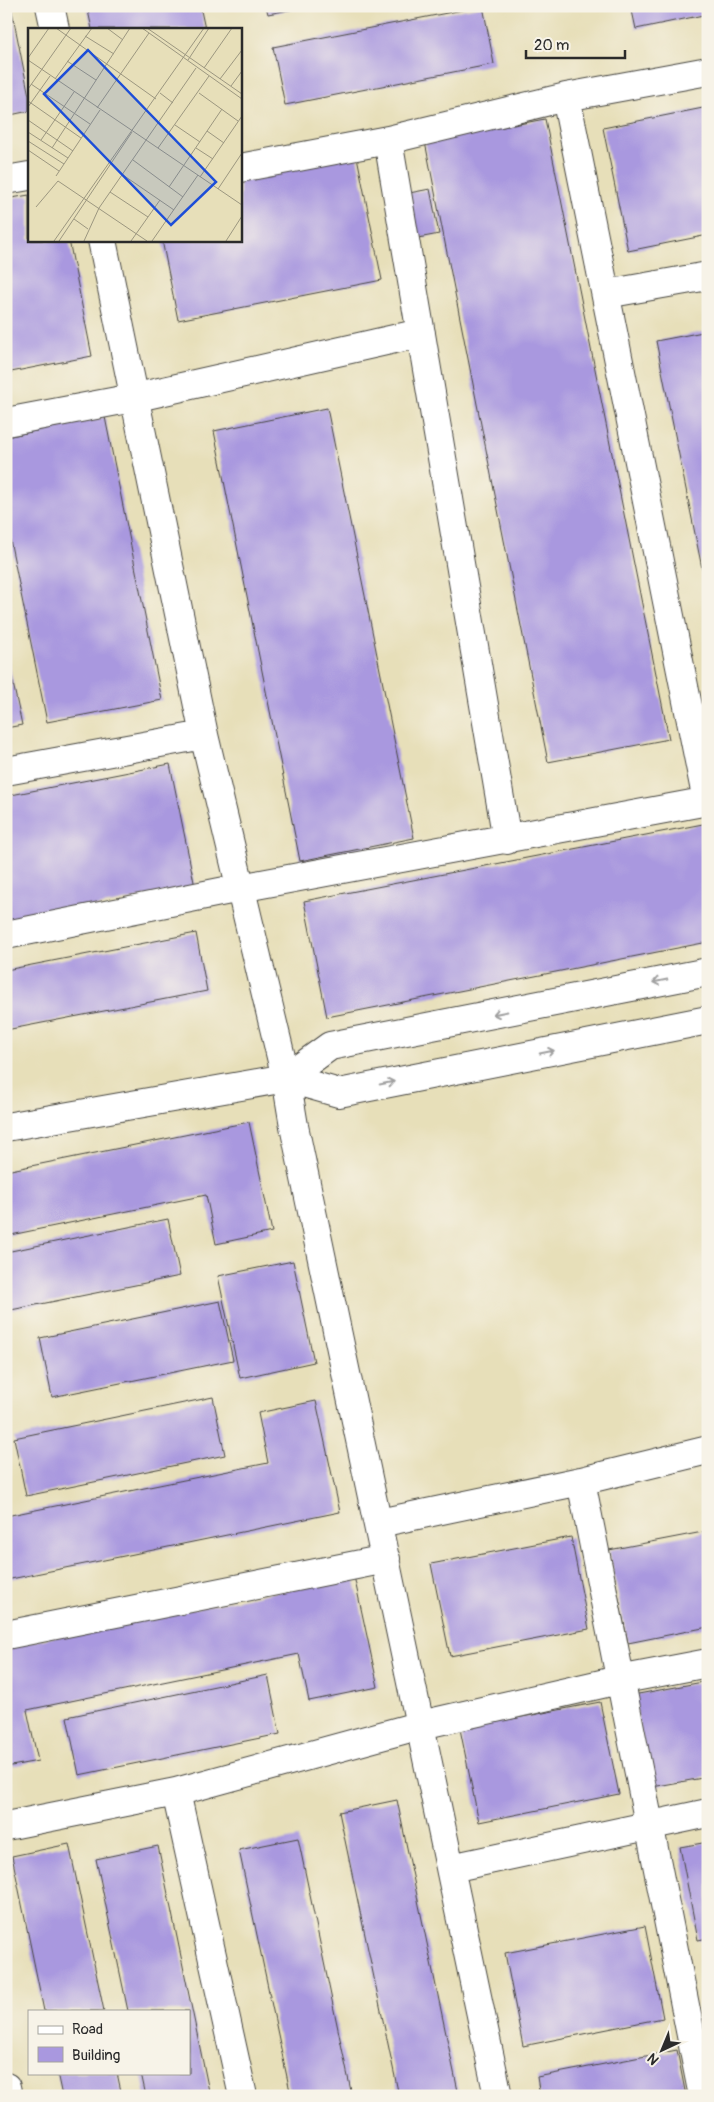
<svg xmlns="http://www.w3.org/2000/svg" width="714" height="2102" font-family="Pangolin,sans-serif">
  <style>
    .building { fill: #a998df }
    .lines { fill: none; stroke-linecap: round; stroke-linejoin: round }
    .minor-casing { stroke: #474640; stroke-width: 30 }
    .minor { stroke: #fff; stroke-width: 28 }
    .oneway { stroke: #a0a0a0 }
    .inset-road { fill: none; stroke: #9c9780; stroke-width: 1 }
    .view { fill: #1d4ed8; fill-opacity: 0.15; stroke: #1d4ed8; stroke-width: 2.5 }
    .inset-edge { fill: none; stroke: #2b2b2b; stroke-width: 2.5 }
  </style>
  <rect width="100%" height="100%" fill="#f7f3e8"/>
  <filter id="ink" filterUnits="userSpaceOnUse"><feTurbulence type="fractalNoise" baseFrequency=".02" numOctaves="2"/><feDisplacementMap in="SourceGraphic" scale="10" xChannelSelector="R" yChannelSelector="G"/><feConvolveMatrix kernelMatrix="1 2 1 2 8 2 1 2 1" color-interpolation-filters="sRGB"/></filter>
  <filter id="wash" filterUnits="userSpaceOnUse"><feTurbulence type="fractalNoise" baseFrequency=".0096" numOctaves="4" result="noise"/><feDisplacementMap in="SourceGraphic" scale="20" xChannelSelector="R" yChannelSelector="G"/><feGaussianBlur stdDeviation="1.12" result="paint"/><feColorMatrix in="noise" values="0 0 0 0 0 0 0 0 0 0 0 0 0 0 0 0 0 1.4 0 .05"/><feComposite in="paint" operator="in"/></filter>
  <g filter="url(#wash)">
    <rect width="100%" height="100%" fill="#e7dfb9"/>
    <g id="blocks">
      <path class="building" d="M6 6H11L29 96V111L6 116Z
        M87 6H200L205 29H92Z
        M266 6H305V7L268 14Z
        M483 6 494 64 285 105 273 47Z
        M631 6H708V14L636 29Z
        M708 107V235L628 251 603 128Z
        M545 119 669 739 548 762 425 142Z
        M356 152 382 280 178 320 162 240H240V175Z
        M430 189 439 234 413 239 404 194Z
        M29 195V240H69L92 356 6 373V199Z
        M708 331V593H707L656 341Z
        M327 408 414 838 300 861 214 431Z
        M105 417 162 700 47 722 6 520V437Z
        M6 650 22 725 6 728Z
        M170 764 195 887 6 924V796Z
        M708 823V942L327 1017 304 901Z
        M196 933 207 991 6 1030V970Z
        M249 1122 272 1232 216 1244 206 1195 6 1236V1171Z
        M168 1219 180 1276 6 1311V1252Z
        M293 1261 314 1362 240 1378 218 1276Z
        M220 1301 233 1360 52 1397 40 1338Z
        M213 1397 225 1455 26 1496 14 1438Z
        M316 1401 340 1512 6 1580V1516L268 1463 258 1413Z
        M708 1531V1627L628 1643 609 1550Z
        M571 1537 589 1629 450 1656 431 1564Z
        M354 1576 378 1687 309 1701 299 1654 27 1710 38 1761 6 1767V1647Z
        M268 1675 280 1734 79 1775 67 1717Z
        M708 1681V1777L652 1787 633 1695Z
        M600 1702 619 1794 479 1822 460 1729Z
        M397 1800 459 2096H399L339 1812Z
        M298 1838 352 2096H291L239 1850Z
        M708 1842V1938L698 1940 680 1847Z
        M69 1844 104 2011H44L12 1856Z
        M158 1846 210 2096H146L141 2073H189V2011H128L96 1859Z
        M645 1926 663 2018 523 2046 505 1953Z
        M677 2050 686 2096H540L537 2077Z
        M57 2073H117L122 2096H62Z"/>
    </g>
  </g>
  <g filter="url(#ink)">
    <use href="#blocks" fill-opacity="0" stroke="#474640" stroke-width="1"/>
    <g class="lines">
      <defs>
        <path id="minor" d="M50 6 55 29
          M566 97 707 801
          M388 140 507 840
          M240 168 388 140 566 97 708 71
          M6 180 29 176
          M102 240 204 735 286 1078 294 1126 498 2096
          M606 294 708 276
          M6 422 133 398 421 333
          M6 771 204 735
          M6 935 240 888 708 801
          M286 1078 330 1046 708 972
          M6 1127 286 1078 339 1093 708 1020
          M581 1481 703 2096
          M379 1523 581 1481 708 1450
          M6 1635 386 1559
          M176 1792 243 2096
          M6 1826 176 1792 421 1725 619 1680 708 1663
          M451 1868 708 1813
          M6 2087 8 2096"/>
      </defs>
      <use href="#minor" class="minor-casing"/>
      <use href="#minor" class="minor"/>
    </g>
    <defs><path id="oneway-shaft" d="M-6 0H5M1.5-3L5.5 0L1.5 3" fill="none" stroke-width="1.6" stroke-linecap="round" stroke-linejoin="round" transform="scale(1.25)"/></defs>
    <g class="oneway">
      <use href="#oneway-shaft" transform="translate(660 981) rotate(169)"/>
      <use href="#oneway-shaft" transform="translate(500 1013) rotate(169)"/>
      <use href="#oneway-shaft" transform="translate(547 1052) rotate(-11)"/>
      <use href="#oneway-shaft" transform="translate(387 1083) rotate(-11)"/>
    </g>
  </g>
  <g transform="translate(28 28)">
    <rect width="214" height="214" fill="#e7dfb9"/>
    <path class="inset-road" d="M28 0 128 71M79 0 95 12M114 0 214 71M119 0 214 66M57 8 86 26M0 30 21 0M0 32 214 177M160 32 181 0M39 33 68 52M176 40 204 0M27 51 64 0M192 51 214 22M3 56 62 96M203 58 214 43M0 61 43 0M132 65 145 75M171 65 210 93M0 73 53 110M0 79 22 48M69 80 121 5M0 92 45 123M147 97 172 114M179 103 196 115M0 104 40 130M13 112 46 64M0 113 36 136M24 120 102 0M130 120 181 48M168 120 185 131M0 122 31 143M105 132 155 169M95 147 146 182M28 148 72 82M172 149 214 88M141 159 194 81M190 161 214 125M82 164 120 189M8 179 30 153 119 213M46 191 60 201M26 213 176 0M31 213 104 104M56 213 71 180 168 40M103 213 132 172M124 213 170 147M198 213 214 188"/>
    <path class="view" d="M60 22 188 154 143 197 16 66Z"/>
    <rect width="214" height="214" class="inset-edge"/>
  </g>
  <rect width="714" height="2102" fill="none" stroke="#f7f3e8" stroke-width="25"/>
  <rect x="28" y="2010" width="162" height="65" fill="#f7f3e8" stroke="#a5a39c"/>
  <rect x="38" y="2026" width="25" height="8" fill="#ffffff" stroke="#a5a39c"/>
  <text x="72" y="2034" font-size="15" fill="#2b2b2b">Road</text>
  <rect x="38" y="2047" width="25" height="15" fill="#a998df" stroke="#a5a39c"/>
  <text x="72" y="2060" font-size="15" fill="#2b2b2b">Building</text>
  <g transform="translate(662 2050) rotate(224)" stroke="#f7f3e8" stroke-width="4" paint-order="stroke">
  <path d="M0-4L9 19L0 12L-9 19Z" fill="#2b2b2b"/>
  <text y="-8" font-size="14" font-weight="bold" text-anchor="middle" fill="#2b2b2b">N</text>
  </g>
  <path d="M526 50v8h99v-8" fill="none" stroke="#2b2b2b" stroke-width="2.5"/>
  <text x="534" y="50" font-size="15" fill="#2b2b2b" stroke="#f7f3e8" stroke-width="4" paint-order="stroke">20 m</text>
</svg>
